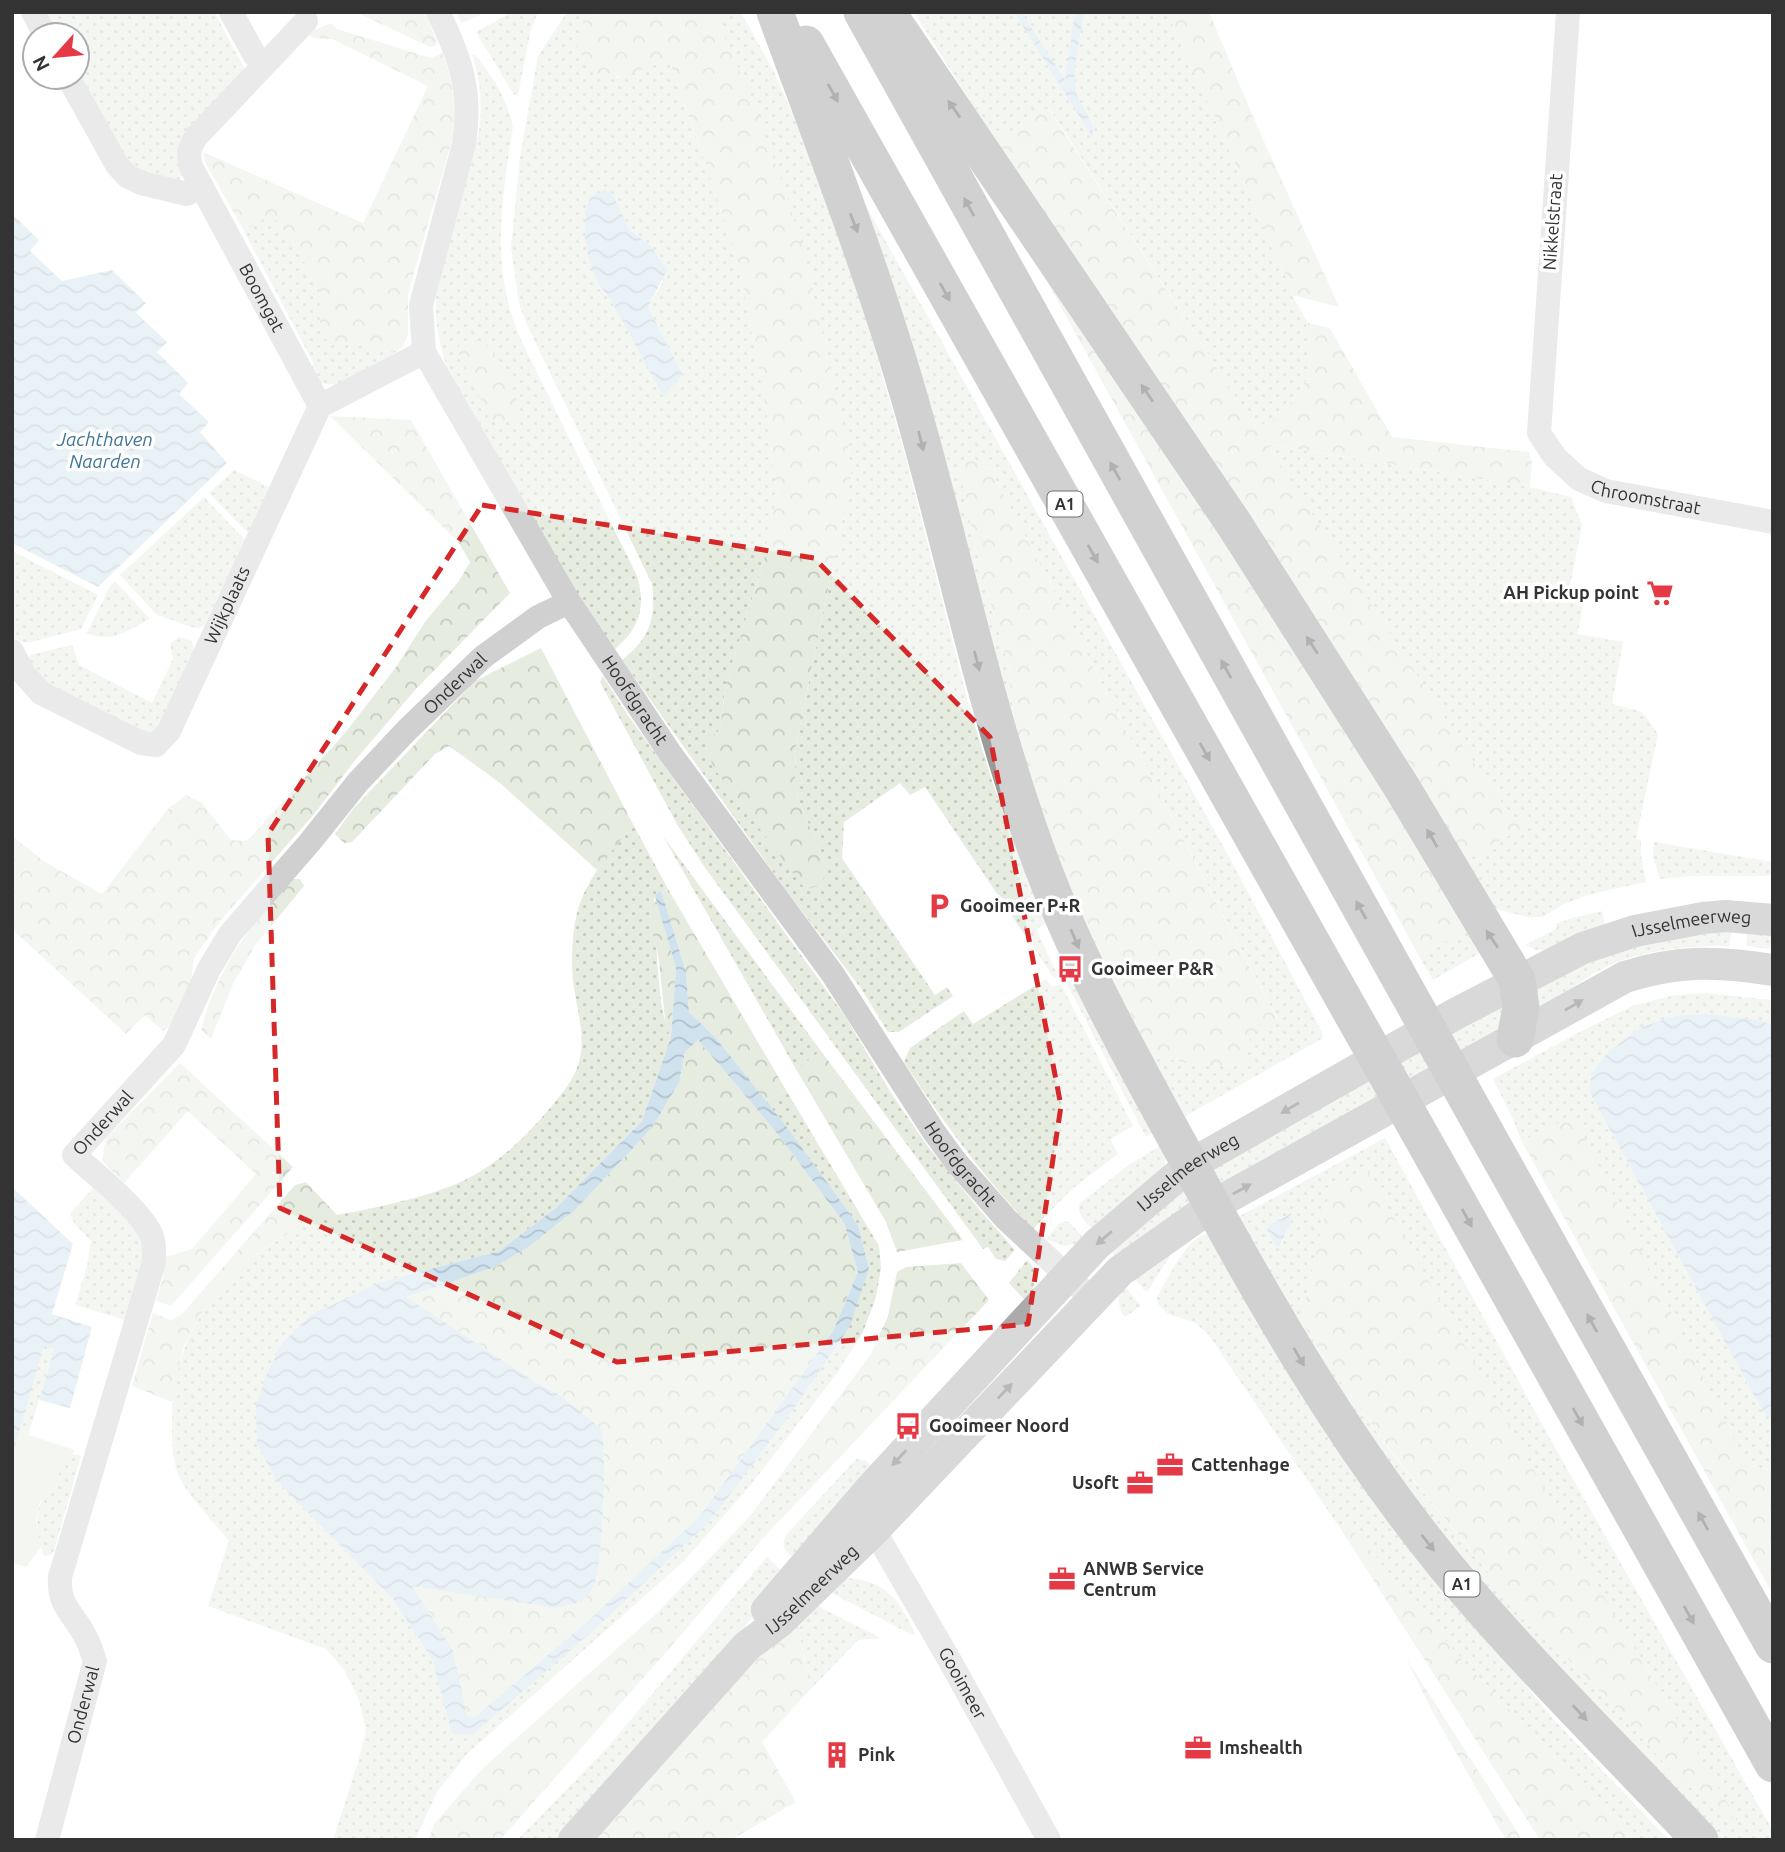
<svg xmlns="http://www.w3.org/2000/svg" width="1785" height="1852" font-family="Ubuntu,sans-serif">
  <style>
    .grass { fill: url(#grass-dots); fill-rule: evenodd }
    .forest { fill: url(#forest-crowns) }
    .park { fill: #e6ecdf }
    .water { fill: url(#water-waves); fill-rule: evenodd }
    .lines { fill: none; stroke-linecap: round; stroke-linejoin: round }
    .minor { stroke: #d0d0d0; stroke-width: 24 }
    .major { stroke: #ababab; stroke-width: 32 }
    .highway { stroke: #9a9a9a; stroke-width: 37 }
    .highway-bridge { stroke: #9a9a9a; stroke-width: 37 }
    .oneway { fill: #525252 }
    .oneway2 { fill: #636363 }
    .marked { fill: none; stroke: #d62828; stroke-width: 5; stroke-dasharray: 14 9; stroke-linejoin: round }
    .labels { text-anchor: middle; stroke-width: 7; stroke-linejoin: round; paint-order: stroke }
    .shield { fill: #fff; stroke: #707070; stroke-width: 2 }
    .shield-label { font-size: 16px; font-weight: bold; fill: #333 }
    .street-label { font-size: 18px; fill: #333; stroke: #fff }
    .poi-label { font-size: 18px; font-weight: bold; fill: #333; stroke: #fff; text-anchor: start }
    .water-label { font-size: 19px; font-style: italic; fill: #3f7597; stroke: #fff }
  </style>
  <defs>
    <pattern id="grass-dots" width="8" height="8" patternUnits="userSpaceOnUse" patternTransform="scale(1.75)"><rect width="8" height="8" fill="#e6ecdf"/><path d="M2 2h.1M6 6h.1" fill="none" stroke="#c6cbc0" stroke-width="1.8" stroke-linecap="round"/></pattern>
    <pattern id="forest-crowns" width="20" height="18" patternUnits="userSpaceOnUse" patternTransform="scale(1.75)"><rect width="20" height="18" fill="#e6ecdf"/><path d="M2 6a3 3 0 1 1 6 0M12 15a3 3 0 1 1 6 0" fill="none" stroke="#c6cbc0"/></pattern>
    <pattern id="water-waves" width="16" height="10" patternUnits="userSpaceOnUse" patternTransform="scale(1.75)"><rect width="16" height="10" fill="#cfe2ee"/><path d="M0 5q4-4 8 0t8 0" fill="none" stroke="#b2c2cd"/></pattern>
  </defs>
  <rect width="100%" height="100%" fill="#fff"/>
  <path class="grass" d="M42 12H214L246 71 179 180 132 170 77 75V35H55Z
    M512 12H538L531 29 518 94 514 95 476 32Z
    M567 12H598L584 20 616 78 661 61 671 65 721 209 745 294 768 421 777 495 763 564 726 683 720 730 706 740 825 864 798 798 795 772 796 745 851 477 848 446 752 100 717 21 732 12H741L774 72 802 136 860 297 904 451 970 710 994 787 1049 922 1036 929 1058 976 1054 978 925 787 910 795 900 783 844 822 842 858 935 995 947 987 953 996 899 1032H888L860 987 788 893 622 660C650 638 656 619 652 584L527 325 519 303 511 248 520 157 538 56ZM612 193 630 230 650 245 663 282 648 307 683 375 663 395 612 302 602 291Z
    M914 12H1167L1291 288 1292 295 1308 323 1306 327 1312 351 1307 379 1283 414 1256 428 1049 108 995 141Z
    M474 54C492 75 508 100 513 127 501 202 490 272 522 342L637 576C646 607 640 628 615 649L572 596 448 372C441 348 434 323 436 297 441 238 471 183 480 124 482 100 480 78 472 55ZM497 358 508 377 520 410 517 419Z
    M856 188 1227 853 1322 1032 1323 1038 1175 1122C1115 1013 1056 899 1018 781 978 657 955 527 920 401 901 330 877 259 856 188ZM969 455 990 469 1277 1018 1251 1035 1244 1064 1197 1066 1150 1054 1065 877 1018 758 1008 665 975 546 959 464Z
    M271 213 295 245 320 291 321 338 395 353 337 385 319 383 307 368 314 364 244 231Z
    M1266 444 1530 487 1571 497 1582 525 1569 591 1584 596 1578 634 1623 642 1612 704 1642 712 1658 734 1636 839 1641 840V855L1646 882 1587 895 1562 905 1543 917H1527L1492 908 1463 862 1532 822 1513 818 1489 786Z
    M234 470 269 487 248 533 209 493Z
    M204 497 245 540 205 624 200 628H195L157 615 120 575Z
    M12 551 98 595 81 629 31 642H22L12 637Z
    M115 581 150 619C126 631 113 644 87 633L110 586Z
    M179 637 192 641 194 651 160 723 152 732 146 734 45 684 29 659 30 655 72 645 79 665 152 703 173 659 170 644Z
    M603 676 627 714 845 1016 891 1093 926 1144 978 1208 1015 1250 1005 1261 996 1259 988 1247 983 1249 706 869 678 826 600 682Z
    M633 824 668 889 662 893 661 890 654 899C656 932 657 1013 671 1037L642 1121 557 1207 499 1251 381 1282 277 1481 393 1599 432 1659 452 1734 788 1417 869 1268 858 1225 766 1102 786 1090 879 1246 881 1268 876 1297 863 1332 835 1376 749 1487 684 1561 467 1754 437 1792 415 1840H333L358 1762 366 1731 359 1700 345 1671 326 1649 208 1606 229 1541C217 1526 186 1493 180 1478 171 1459 172 1437 172 1416 174 1322 234 1255 317 1220 330 1215 345 1214 359 1211 391 1204 425 1197 456 1184 501 1165 537 1126 566 1088 593 1051 578 1021 573 981 571 959 572 934 577 913 586 878 612 851 633 824Z
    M663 836 821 1051 796 1069Z
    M1654 842 1773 862V872L1768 876H1691L1660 879 1653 857Z
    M1602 911 1605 925 1546 950H1536L1525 945 1557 928 1556 924 1572 918Z
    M1733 925 1729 946C1687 945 1638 950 1600 970 1581 980 1564 996 1548 1010L1531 1006 1530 982 1595 953Z
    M1749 925 1773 929V942L1769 949 1746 946Z
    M1465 927 1480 953 1433 980 1419 956 1444 943Z
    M1074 978 1161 1128 1146 1137 1066 982Z
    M1046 979 1052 987 1061 984 1133 1126 1110 1139 1118 1154 1072 1189 1033 1229C983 1177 944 1123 904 1062L910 1048 964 1011 973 1024Z
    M1705 993 1773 1000V1024L1757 1020 1590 1093 1763 1412 1773 1421V1471L1746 1464 1718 1411 1552 1125 1522 1142 1513 1119 1493 1079 1576 1034 1632 1006 1675 995Z
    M1499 1001 1509 1014 1493 1041 1224 1184 1215 1182 1210 1173 1216 1162Z
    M1385 1138 1553 1444 1773 1831V1840H1707L1415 1513 1232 1220ZM1330 1190 1619 1623 1737 1820 1679 1779 1615 1708 1508 1597 1391 1452 1333 1371 1301 1321ZM1291 1214 1290 1225 1281 1245 1280 1218Z
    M1167 1142 1164 1170 1097 1234C1089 1225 1075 1216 1080 1203L1130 1164Z
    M93 1188C107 1201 146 1232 148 1251 148 1260 131 1308 128 1321L75 1305 87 1266 91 1241 74 1223 70 1214Z
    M1183 1188 1192 1201 1119 1261 1106 1246Z
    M1065 1221 1070 1223 1087 1242 1064 1246 1046 1239 1058 1224Z
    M1205 1234 1219 1248 1507 1661 1552 1718 1669 1840H1634L1454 1651 1348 1524 1340 1528 1208 1334 1194 1322 1168 1314 1158 1304 1157 1297C1168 1279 1184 1242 1205 1234Z
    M1173 1251 1148 1291H1145L1129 1273Z
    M1027 1260C1042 1274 1038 1289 1030 1306L1009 1283Z
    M1123 1284 1141 1306 1125 1317C1117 1308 1117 1295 1123 1284Z
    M44 1345 54 1348 12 1491V1457Z
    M71 1454 81 1456 54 1551 51 1555 44 1556C27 1507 45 1493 71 1454Z
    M796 1454 821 1477 763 1538 682 1634 657 1613 751 1515Z
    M856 1459 866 1460 873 1469 797 1561 785 1550 783 1544 786 1535Z
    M767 1557 786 1575 716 1663 560 1840H517L607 1748Z
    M848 1578C886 1581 900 1600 915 1634L912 1635 828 1591 839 1581Z
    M812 1599 823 1609 881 1638 858 1640 810 1690 796 1614Z"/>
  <path class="forest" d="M356 12H425L437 41 436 45 430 47Z
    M455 12H487L462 23Z
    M598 12H732L718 22 752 100 786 192 807 264 848 446 851 477 796 745 795 772 798 798 825 864 823 885 805 889 716 771 706 751V740L720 730 726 683 763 564 777 495 768 421 745 294 721 209 671 65 661 61C640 69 611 87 591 69 585 64 581 52 576 44L584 20Z
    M1167 12H1209L1258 128 1339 307 1292 295 1291 288Z
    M332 23 337 29 431 58 442 53C454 81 457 110 452 140L408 294V334L403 346 395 353 320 338V291L295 245 271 214 244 231 205 162 203 152 363 223 428 86 332 39 313 38 307 33Z
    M1048 108 1256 428 1283 414 1307 379 1312 351 1306 327 1308 323 1330 328 1392 437 1529 452 1532 462 1530 487 1267 444 1489 786 1513 818 1533 822 1463 862 995 141Z
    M1019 231 1324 689 1465 927 1444 943 1419 956Z
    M471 339C498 341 513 388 520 410L517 419 498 424 489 417 459 354 458 347Z
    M330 416 411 420 510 593 415 690 352 764 315 813 220 921 194 958 190 990 175 1022 163 1031 145 1015 126 1034 12 929V836L45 862 102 894 168 809 186 795 201 802 231 840 244 841 250 838 345 733 396 667 425 622 459 581 470 562 459 543Z
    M969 455 990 469 1277 1019 1251 1035 1244 1064 1198 1066 1150 1054 1065 877 1018 758 1008 665 975 546 959 464Z
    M541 648 633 824 597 870 500 783 449 746 435 754 352 842 344 843 335 834 353 809 475 681Z
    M291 879H300L304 886 256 944 234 982 211 1039 201 1030C217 968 250 926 291 879Z
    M668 889 786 1090 766 1102 715 1037 689 1012 686 972 662 893Z
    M656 898 676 968 671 1037 666 1028 659 961 650 918Z
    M698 1040 776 1132 844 1223 858 1272 833 1331 700 1516 588 1621 475 1717 467 1716 453 1650 411 1585 556 1608C570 1606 586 1602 593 1588 604 1564 606 1458 602 1430L560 1395 534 1381 407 1297 495 1267 530 1246 576 1209 651 1129 679 1083 685 1052Z
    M821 1051 963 1240 897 1252 886 1222 796 1069Z
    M180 1063 293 1167 171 1306 156 1301 163 1278 165 1257 192 1249 256 1174 188 1111 124 1183 102 1161 106 1138Z
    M1575 1118 1746 1464 1773 1471V1595L1522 1142 1552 1125Z
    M1367 1170 1619 1623 1739 1822 1679 1779 1615 1708 1508 1597 1391 1451 1333 1371 1301 1321 1330 1190Z
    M306 1182 337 1215C279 1229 223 1272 195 1325 191 1333 186 1341 183 1349 178 1366 176 1385 172 1402L132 1386 153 1313 171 1320 183 1313 295 1185Z
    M961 1263 989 1300 821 1477 796 1454 871 1354 888 1316 897 1272 906 1267Z
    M1348 1524 1454 1651 1634 1840H1540L1340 1528Z
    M657 1613 682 1634 500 1840H428L434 1824 482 1769Z
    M796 1614 810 1690 762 1742 796 1802 731 1840H588Z
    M1406 1658 1515 1828 1522 1840H1506L1432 1711Z"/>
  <path class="park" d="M19 1432 75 1450 40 1502 36 1521 41 1547 26 1567 12 1563V1457Z"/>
  <path class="water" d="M1014 12H1021L1065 80 1075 12H1084C1081 34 1071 71 1076 92 1081 110 1095 117 1093 138Z
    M604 190 612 193 630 230 650 245 667 270 648 307 683 375 663 396 612 302C588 275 578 232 590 197Z
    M12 214 39 240 30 251 62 281 112 270 146 303 136 313 167 342 157 352 188 383 179 394 209 422 200 432 227 463 98 587 12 543Z
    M661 890 686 972 689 1012 715 1037 783 1122 858 1225 869 1268 850 1326 788 1417 711 1520 595 1629 472 1735 452 1734 432 1659 393 1599 277 1481 257 1444 256 1406 265 1378 282 1343 311 1315 381 1282 499 1251 557 1207 642 1121 671 1037 676 968 655 896ZM698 1040 776 1132 844 1223 858 1272 833 1331 700 1516 588 1621 475 1717 467 1716 453 1650 412 1586 556 1608C570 1606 586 1602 593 1588 604 1564 606 1458 602 1429L560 1395 534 1381 407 1297 495 1267 530 1246 576 1209 651 1129 679 1083 685 1052Z
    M1708 1014 1757 1020 1773 1024V1421L1763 1412 1590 1093 1591 1074 1609 1051 1642 1027 1675 1016Z
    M12 1187 73 1244 52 1314 92 1327 70 1408 39 1400 54 1349 44 1346 12 1457Z
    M1291 1213 1290 1225 1280 1245 1276 1246 1267 1230 1269 1225Z"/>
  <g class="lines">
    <g class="minor">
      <path d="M33 12 45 35"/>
      <path d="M231 12 254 54 263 65"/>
      <path id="s1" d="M438 12C461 59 472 92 464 144L421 305 424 352 569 602 670 753 832 973 934 1132 956 1162 1006 1219 1093 1300"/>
      <path id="s2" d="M1568 12 1539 433 1555 457 1579 479 1606 491 1773 522"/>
      <path id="s3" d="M306 21 196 137C189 148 188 154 191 167L320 406"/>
      <path d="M68 77 117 165 127 176 141 183 187 194 202 187"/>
      <path id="s4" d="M12 651 24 674 41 693 141 743 156 745 169 731 320 406 424 352"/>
      <path id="s5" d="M874 1515V1530L950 1661 1049 1840"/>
      <path id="s6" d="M47 1840 95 1661C92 1652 89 1642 84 1634 72 1612 58 1605 60 1577L154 1262C154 1251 155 1240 149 1230 134 1205 96 1175 74 1155L174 1045 209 969 230 934 310 842 358 782 407 730 483 657 538 617 569 602"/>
    </g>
    <g class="major">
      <path id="s7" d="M767 1610 873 1486 1097 1244 1190 1165 1457 1013 1583 948 1635 931 1703 918 1726 916 1773 920"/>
      <path id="s8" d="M574 1840 747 1646 778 1623 874 1530 1120 1271 1212 1206 1625 977C1678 960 1719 961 1773 970"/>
    </g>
    <path class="highway" d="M775 12C823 143 874 273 912 407 954 554 984 705 1036 849 1074 956 1133 1060 1187 1159 1263 1300 1342 1439 1444 1564 1524 1661 1614 1748 1700 1840
      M862 12 1395 970
      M887 12 1234 524 1401 786 1517 980 1521 1008 1515 1039
      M806 44 1342 996
      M1486 1133 1773 1645
      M1434 1159 1773 1764"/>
    <path class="highway-bridge" d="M1395 970 1486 1133
      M1342 996 1434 1159"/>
  </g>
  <defs><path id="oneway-solid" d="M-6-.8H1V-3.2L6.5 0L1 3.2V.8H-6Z" transform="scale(1.75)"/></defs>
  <g class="oneway">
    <use href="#oneway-solid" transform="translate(833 93) rotate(61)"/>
    <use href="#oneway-solid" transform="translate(954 109) rotate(-125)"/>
    <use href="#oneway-solid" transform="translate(969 207) rotate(-119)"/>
    <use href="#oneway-solid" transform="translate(854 223) rotate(69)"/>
    <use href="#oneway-solid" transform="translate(945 292) rotate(61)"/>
    <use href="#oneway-solid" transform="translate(1147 393) rotate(-124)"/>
    <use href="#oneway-solid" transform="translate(921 441) rotate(76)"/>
    <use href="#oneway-solid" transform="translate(1115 471) rotate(-119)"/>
    <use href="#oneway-solid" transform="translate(1093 554) rotate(61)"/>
    <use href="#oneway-solid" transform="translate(1312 645) rotate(-123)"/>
    <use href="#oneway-solid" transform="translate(977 661) rotate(75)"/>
    <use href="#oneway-solid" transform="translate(1226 669) rotate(-119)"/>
    <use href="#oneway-solid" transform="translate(1205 752) rotate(61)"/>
    <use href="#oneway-solid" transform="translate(1432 838) rotate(-120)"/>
    <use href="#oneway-solid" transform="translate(1361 910) rotate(-119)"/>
    <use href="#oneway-solid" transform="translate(1075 939) rotate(66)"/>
    <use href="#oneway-solid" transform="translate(1492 939) rotate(-124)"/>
    <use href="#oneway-solid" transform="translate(1467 1218) rotate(61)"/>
    <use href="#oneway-solid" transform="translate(1592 1323) rotate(-119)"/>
    <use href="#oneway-solid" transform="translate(1299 1357) rotate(60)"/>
    <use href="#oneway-solid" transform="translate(1578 1417) rotate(61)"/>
    <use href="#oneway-solid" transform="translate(1703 1521) rotate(-119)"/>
    <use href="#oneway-solid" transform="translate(1428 1543) rotate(52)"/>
    <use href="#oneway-solid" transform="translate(1689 1615) rotate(61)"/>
    <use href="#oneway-solid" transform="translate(1580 1713) rotate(47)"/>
  </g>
  <g class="oneway2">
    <use href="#oneway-solid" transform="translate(1574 1005) rotate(-30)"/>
    <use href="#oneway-solid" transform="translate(1290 1108) rotate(150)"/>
    <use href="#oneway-solid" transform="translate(1242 1189) rotate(-29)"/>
    <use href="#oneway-solid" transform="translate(1104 1238) rotate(139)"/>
    <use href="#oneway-solid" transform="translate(1005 1391) rotate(-46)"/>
    <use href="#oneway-solid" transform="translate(899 1458) rotate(133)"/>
  </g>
  <path d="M0 0H1785V1852H0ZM482 505 814 558 990 737 1061 1106 1028 1324 617 1362 280 1208 268 834Z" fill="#fff" fill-opacity=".55" fill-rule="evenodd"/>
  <path class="marked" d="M482 505 814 558 990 737 1061 1106 1028 1324 617 1362 280 1208 268 834Z"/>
  <defs>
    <symbol id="supermarket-bare" viewBox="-9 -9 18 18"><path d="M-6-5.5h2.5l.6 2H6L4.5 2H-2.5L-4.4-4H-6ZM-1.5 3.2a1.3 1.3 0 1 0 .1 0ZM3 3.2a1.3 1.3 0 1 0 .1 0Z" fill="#e63946" stroke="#fff" stroke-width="2.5" paint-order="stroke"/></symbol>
    <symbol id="parking-bare" viewBox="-9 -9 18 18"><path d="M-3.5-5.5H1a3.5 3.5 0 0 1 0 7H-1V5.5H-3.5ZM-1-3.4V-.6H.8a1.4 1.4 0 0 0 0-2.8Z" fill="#e63946" stroke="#fff" stroke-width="2.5" paint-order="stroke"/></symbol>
    <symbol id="bus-bare" viewBox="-9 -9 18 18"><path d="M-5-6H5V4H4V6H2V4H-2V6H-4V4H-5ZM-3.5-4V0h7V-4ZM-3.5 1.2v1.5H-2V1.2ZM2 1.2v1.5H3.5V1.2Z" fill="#e63946" stroke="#fff" stroke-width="2.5" paint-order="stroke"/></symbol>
    <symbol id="office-bare" viewBox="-9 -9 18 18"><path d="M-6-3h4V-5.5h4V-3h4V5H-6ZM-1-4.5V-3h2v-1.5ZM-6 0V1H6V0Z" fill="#e63946" stroke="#fff" stroke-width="2.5" paint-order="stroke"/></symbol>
    <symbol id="building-bare" viewBox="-9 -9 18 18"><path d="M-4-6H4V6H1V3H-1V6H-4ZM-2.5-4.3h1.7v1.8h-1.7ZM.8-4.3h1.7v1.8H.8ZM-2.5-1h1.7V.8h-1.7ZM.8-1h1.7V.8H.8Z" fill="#e63946" stroke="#fff" stroke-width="2.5" paint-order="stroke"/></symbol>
  </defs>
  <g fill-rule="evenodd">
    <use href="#supermarket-bare" x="1641" y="574" width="38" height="38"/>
    <use href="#parking-bare" x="920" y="887" width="38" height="38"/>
    <use href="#bus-bare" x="1051" y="950" width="38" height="38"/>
    <use href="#bus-bare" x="889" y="1407" width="38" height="38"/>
    <use href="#office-bare" x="1151" y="1446" width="38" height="38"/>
    <use href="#office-bare" x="1121" y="1464" width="38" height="38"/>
    <use href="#office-bare" x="1043" y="1560" width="38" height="38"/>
    <use href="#office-bare" x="1179" y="1729" width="38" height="38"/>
    <use href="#building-bare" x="818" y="1736" width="38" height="38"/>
  </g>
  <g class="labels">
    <g class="shield">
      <rect x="1047.5" y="491.5" width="35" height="25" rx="5"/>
      <rect x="1444.5" y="1571.5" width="35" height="25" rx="5"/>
    </g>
    <g class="shield-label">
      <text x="1065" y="510">A1</text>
      <text x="1462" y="1590">A1</text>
    </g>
    <g class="street-label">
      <text transform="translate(1553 222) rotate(-86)" y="6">Nikkelstraat</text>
      <text dy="6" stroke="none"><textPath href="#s3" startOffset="340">Boomgat</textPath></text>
      <text dy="6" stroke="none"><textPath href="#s2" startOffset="553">Chroomstraat</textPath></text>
      <text dy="6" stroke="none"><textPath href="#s4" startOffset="336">Wijkplaats</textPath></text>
      <text dy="6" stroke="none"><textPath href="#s6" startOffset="1356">Onderwal</textPath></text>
      <text dy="6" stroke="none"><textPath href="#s1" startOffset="758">Hoofdgracht</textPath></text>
      <text dy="6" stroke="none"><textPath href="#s7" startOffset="1176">IJsselmeerweg</textPath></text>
      <text dy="6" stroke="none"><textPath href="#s6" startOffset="789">Onderwal</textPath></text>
      <text dy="6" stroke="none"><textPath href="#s1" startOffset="1325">Hoofdgracht</textPath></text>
      <text dy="6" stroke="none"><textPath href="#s7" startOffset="609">IJsselmeerweg</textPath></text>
      <text dy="6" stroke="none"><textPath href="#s8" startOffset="346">IJsselmeerweg</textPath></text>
      <text dy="6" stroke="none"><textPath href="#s5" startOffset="192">Gooimeer</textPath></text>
      <text dy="6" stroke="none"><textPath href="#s6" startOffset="140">Onderwal</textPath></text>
    </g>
    <g class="poi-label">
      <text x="1639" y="599" text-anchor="end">AH Pickup point</text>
      <text x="960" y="912">Gooimeer P+R</text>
      <text x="1091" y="975">Gooimeer P&amp;R</text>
      <text x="929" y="1432">Gooimeer Noord</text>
      <text x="1191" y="1471">Cattenhage</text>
      <text x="1119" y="1489" text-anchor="end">Usoft</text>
      <text x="1083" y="1575">ANWB Service<tspan x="1083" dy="21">Centrum</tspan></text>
      <text x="1219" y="1754">Imshealth</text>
      <text x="858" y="1761">Pink</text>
    </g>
    <g class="water-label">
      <text x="105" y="446">Jachthaven<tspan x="105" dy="22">Naarden</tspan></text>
    </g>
  </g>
  <rect width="1785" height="1852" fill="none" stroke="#333333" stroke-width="28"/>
  <g transform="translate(56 56) rotate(243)"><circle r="33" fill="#ffffff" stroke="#adadad" stroke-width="2"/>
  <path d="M0-5L12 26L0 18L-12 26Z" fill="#e63946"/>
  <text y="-10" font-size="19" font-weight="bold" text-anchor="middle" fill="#333333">N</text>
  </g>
</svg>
